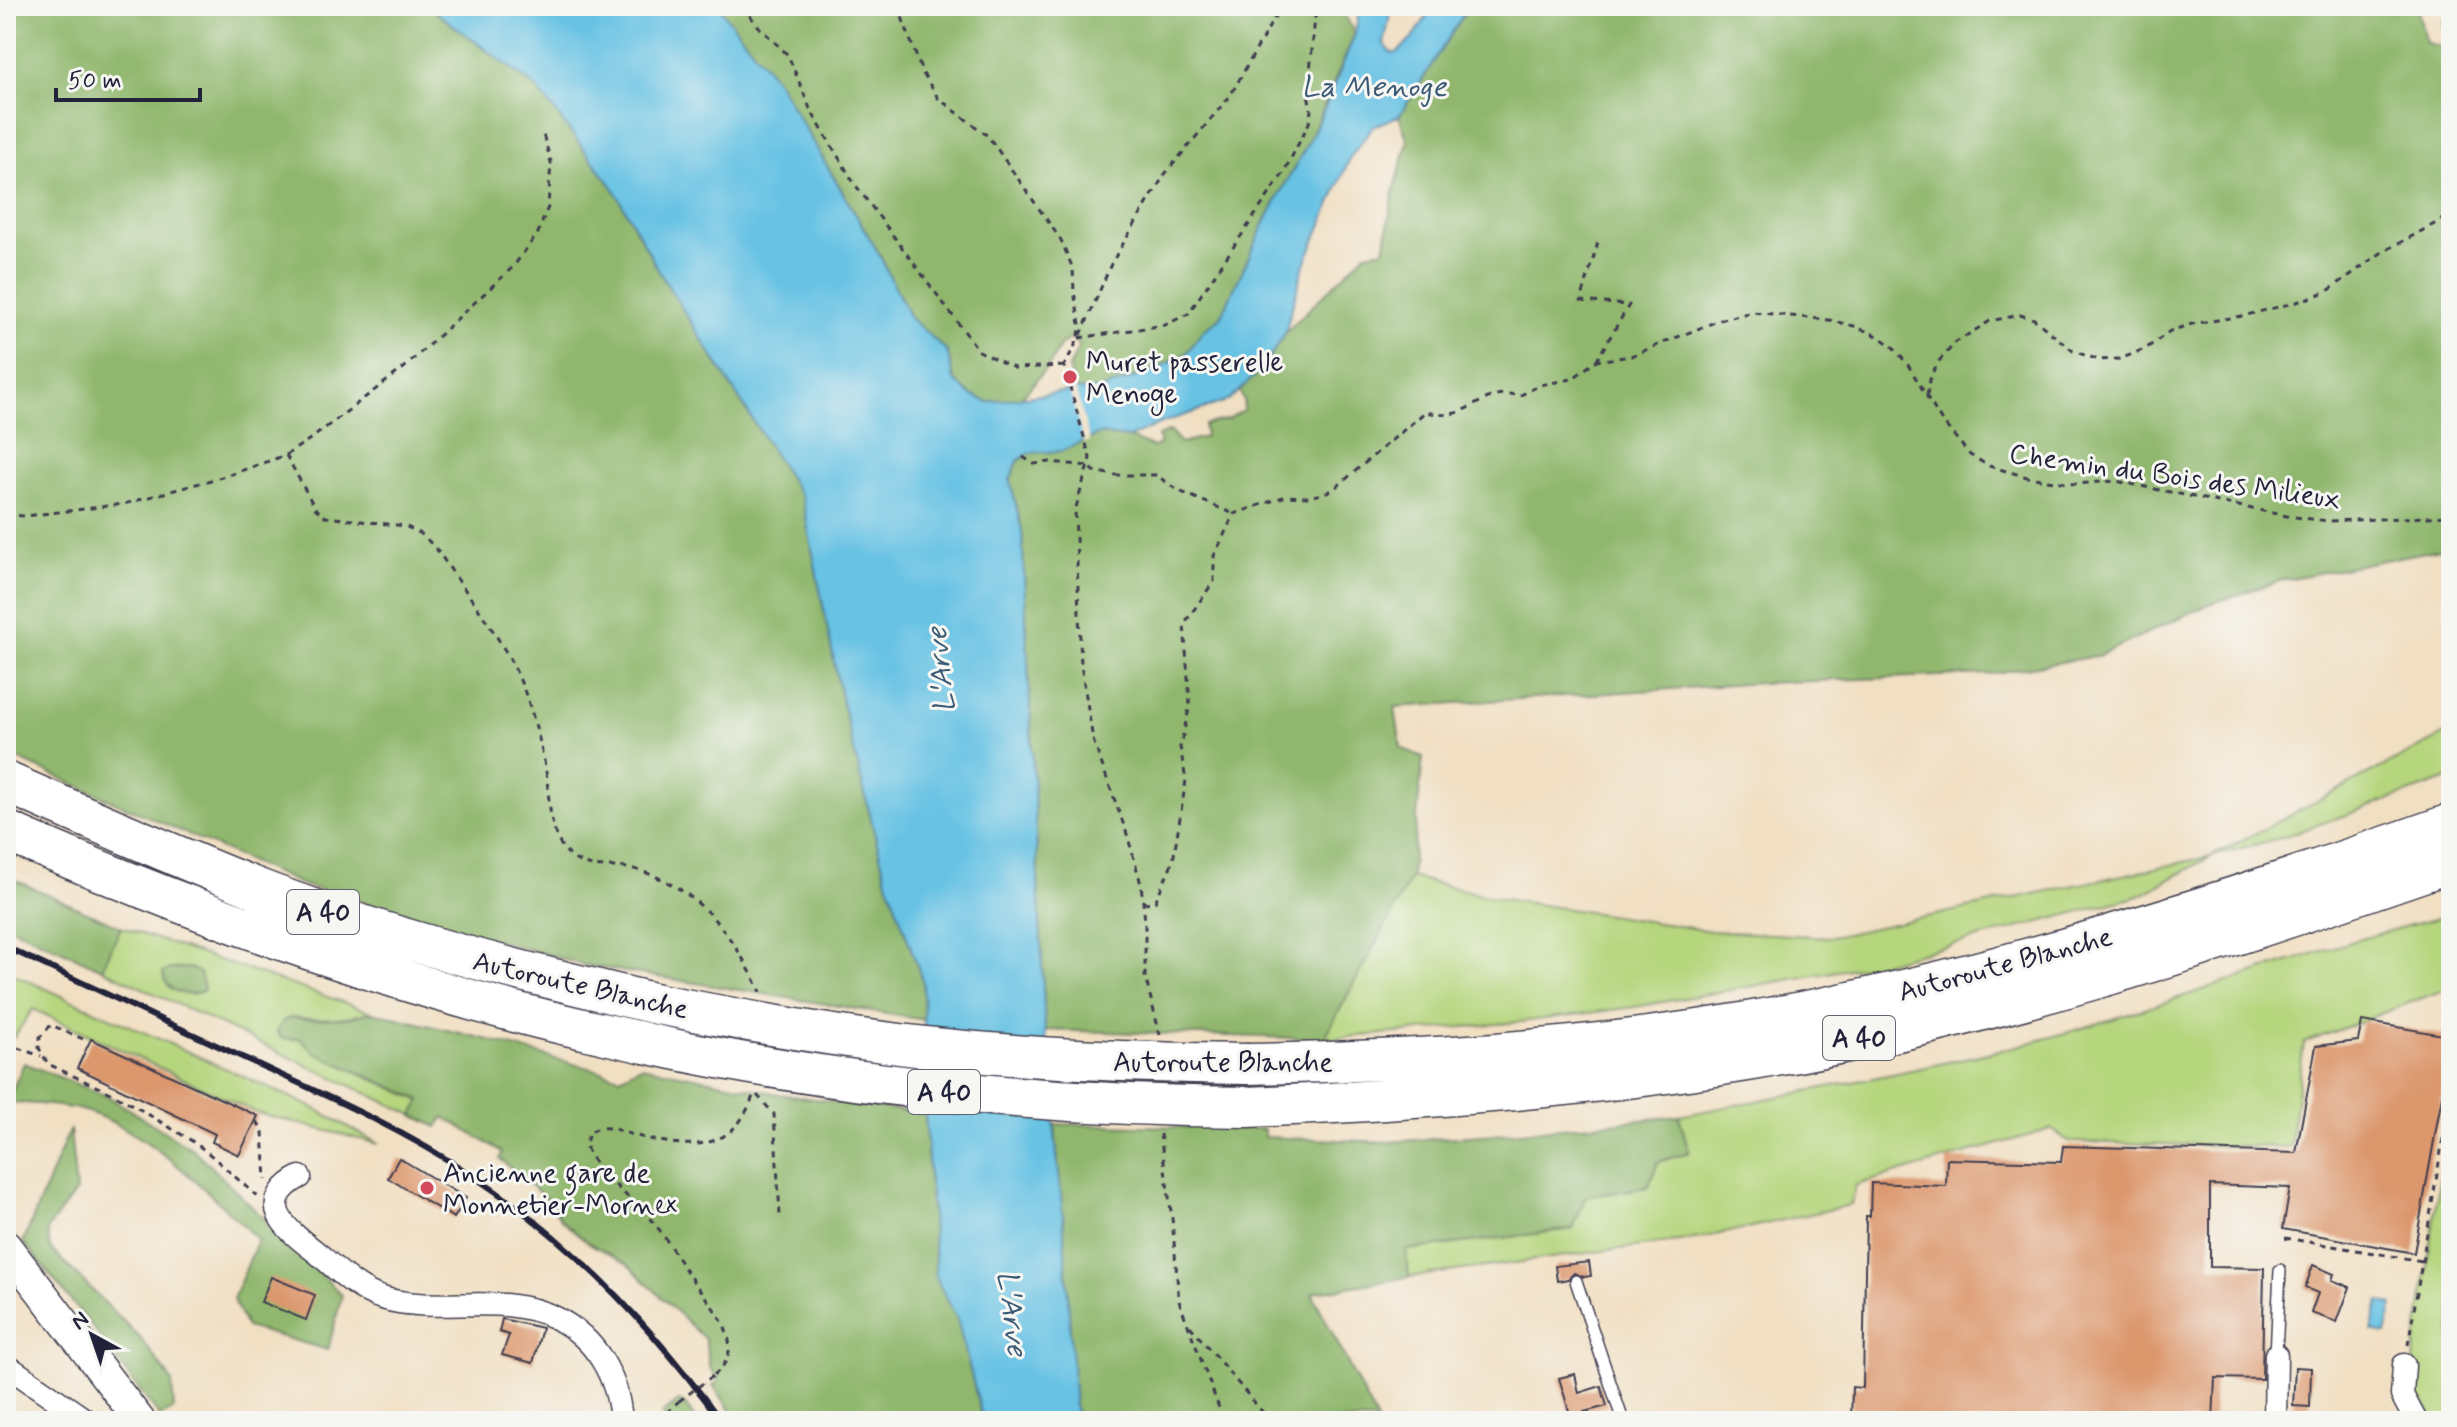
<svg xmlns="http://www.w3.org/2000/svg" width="2457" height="1427" font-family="Mynerve,sans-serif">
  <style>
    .green { fill: #b6d67e; stroke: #6c7c5c; stroke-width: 2 }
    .forest { fill: #90b76d; stroke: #596c54; stroke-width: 2 }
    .water { fill: #67c2e4; stroke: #447290; stroke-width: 2 }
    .pier { fill: #f1dfc2 }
    .building { fill: #dc976d }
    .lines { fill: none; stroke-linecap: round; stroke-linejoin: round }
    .service-casing { stroke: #413e4f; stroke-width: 14 }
    .minor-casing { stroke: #413e4f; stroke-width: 25 }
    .secondary-casing { stroke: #413e4f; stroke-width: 33 }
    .motorway-casing { stroke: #413e4f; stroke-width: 43 }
    .path { stroke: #413e4f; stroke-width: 3; stroke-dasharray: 6 6; stroke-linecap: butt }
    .service { stroke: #fff; stroke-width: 11 }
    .minor { stroke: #fff; stroke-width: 22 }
    .secondary { stroke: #fff; stroke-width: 30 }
    .motorway { stroke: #fff; stroke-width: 40 }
    .rail { stroke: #22223b; stroke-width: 6 }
    .motorway-bridge-casing { stroke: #413e4f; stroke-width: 43; stroke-linecap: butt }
    .path-bridge { stroke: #413e4f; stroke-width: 3; stroke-dasharray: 6 6; stroke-linecap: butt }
    .motorway-bridge { stroke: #fff; stroke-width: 40 }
    .poi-dot { fill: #d1495b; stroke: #f6f6f2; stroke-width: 3 }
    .labels { text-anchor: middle; stroke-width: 6; stroke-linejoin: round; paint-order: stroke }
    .shield { fill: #f6f6f2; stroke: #626272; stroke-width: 2 }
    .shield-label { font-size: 26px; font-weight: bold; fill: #22223b }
    .poi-label { font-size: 28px; fill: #22223b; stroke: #f6f6f2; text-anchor: start }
    .street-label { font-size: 28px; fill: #22223b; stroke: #f6f6f2 }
    .water-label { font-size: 30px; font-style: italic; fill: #3a5a76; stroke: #f6f6f2 }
  </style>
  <rect width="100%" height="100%" fill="#f6f6f2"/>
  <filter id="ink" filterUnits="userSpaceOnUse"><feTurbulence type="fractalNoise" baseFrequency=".0125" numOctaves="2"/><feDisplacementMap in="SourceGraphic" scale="16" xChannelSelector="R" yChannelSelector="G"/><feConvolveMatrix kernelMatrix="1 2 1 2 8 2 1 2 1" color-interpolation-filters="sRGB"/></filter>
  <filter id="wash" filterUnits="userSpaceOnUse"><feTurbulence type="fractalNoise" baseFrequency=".006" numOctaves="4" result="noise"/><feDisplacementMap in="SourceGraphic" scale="32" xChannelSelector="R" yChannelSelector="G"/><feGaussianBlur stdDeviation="1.8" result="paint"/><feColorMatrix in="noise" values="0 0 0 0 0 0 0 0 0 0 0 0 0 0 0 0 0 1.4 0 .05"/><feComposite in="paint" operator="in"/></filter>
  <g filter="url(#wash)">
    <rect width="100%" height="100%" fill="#f1dfc2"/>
    <path class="green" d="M2451 731V778L2280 838 2212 856 2139 896 1883 963 1634 1007 1520 1022 1324 1039 1411 877 1490 897 1711 931 1832 937 2212 856Z
      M2451 915V987L2304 1043 2290 1147 2070 1142 2051 1129 1856 1185 1851 1205 1701 1238 1409 1277 1406 1250 1573 1229 1585 1197 1648 1187 1658 1162 1689 1152 1679 1116C1796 1093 1913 1072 2029 1043 2171 1006 2309 948 2451 915Z
      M121 927 372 1012C346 1018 319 1022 292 1017V1040L300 1037 315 1053 421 1101 413 1115 102 969Z
      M6 971 312 1107 379 1144 257 1113 33 1009 14 1037 6 1034Z
      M2451 1105V1421H2435L2415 1390 2413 1362Z"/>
    <path class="forest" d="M6 6H428L537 88 613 187 660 273 802 498 842 702 885 875 923 982 925 1020 584 965 303 885 6 754Z
      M718 6H1340L1355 34 1309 141 1267 218 1221 317 1202 332 1186 354 1155 370 1100 390H1076L1069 368 1079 346 1071 338 1060 346 1051 363 1021 398 988 402 971 395 954 380 947 351 910 318 879 254 777 81Z
      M1469 6H2417L2426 43 2446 47 2443 21 2451 15V547L2282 580 2207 605 2098 656 1988 674 1761 683 1395 707 1401 748 1423 757 1411 877 1324 1039 1045 1030 1022 531 1010 480 1018 461 1029 452 1062 451 1099 434 1129 438 1154 447 1160 444 1158 436 1170 431 1181 443 1205 437 1204 425 1228 419 1243 410 1244 401 1239 389 1261 370 1285 333 1366 253 1384 250 1393 195 1408 141 1399 116Z
      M6 876 121 927 102 969 6 925Z
      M190 968 200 973 204 990C188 998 165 993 163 973L170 969Z
      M372 1012 485 1039 620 1077 641 1066 778 1094 925 1114 936 1278 957 1318 983 1421H738L713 1385 719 1381 709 1366 705 1339 627 1264 589 1243 562 1221 548 1200 500 1159 502 1152 444 1117 437 1127 413 1115 421 1100 315 1053 300 1038 283 1039 277 1032 282 1022 292 1017 306 1019 348 1018Z
      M24 1063 109 1097 194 1150 342 1295 328 1350 246 1327 233 1299 258 1240C210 1194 147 1128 81 1110 58 1104 31 1104 7 1102Z
      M1679 1116 1689 1152 1658 1162 1648 1187 1585 1197 1573 1229 1406 1250 1409 1277 1312 1293 1377 1421H1080L1075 1410 1055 1124 1264 1129V1137L1388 1142 1511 1133Z
      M70 1129 76 1191 47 1230 50 1248 141 1339 172 1381 174 1409 160 1417 86 1319 23 1242Z
      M679 1401 685 1404 697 1421H667L662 1414Z"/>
    <path class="water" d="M428 6H718L777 81 879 254 910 318 947 351 954 380 971 395 988 402 1076 390H1100L1155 370 1186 354 1202 332 1221 317 1267 218 1309 141 1328 101 1355 34 1360 6H1392L1384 44 1390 52 1396 53 1411 40 1434 6H1469L1399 116 1373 126 1350 158 1302 271 1285 333 1261 370 1229 400 1159 424 1129 438 1099 434 1062 451 1029 453 1018 461 1010 480 1022 531 1045 1030 1063 1216 1075 1410 1080 1421H983L957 1318 936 1278 925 1114 923 982 885 875 842 702 802 498 660 273 613 187 537 88Z
      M2379 1301 2393 1305 2386 1334 2372 1331Z"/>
    <path class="pier" d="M1075 388 1090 441 1084 444 1069 389Z"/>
    <g id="blocks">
      <path class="building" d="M2362 1021 2449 1036 2444 1061 2448 1062 2414 1253 2283 1229 2290 1188 2210 1185V1267L2264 1268 2262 1379 2215 1378 2213 1421H1851L1852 1387 1863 1388 1866 1216H1870L1871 1183 1946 1186 1947 1159 2061 1162 2063 1146 2296 1153 2316 1046 2358 1041Z
        M91 1039 258 1116 239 1155 212 1142 215 1134 77 1068Z
        M399 1158 466 1198 454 1218 388 1178Z
        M1589 1262 1591 1276 1584 1277 1574 1273 1568 1279 1557 1281 1555 1266Z
        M2313 1265 2334 1274 2332 1280 2350 1287 2337 1322 2311 1313 2318 1293 2305 1288Z
        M271 1277 315 1295 306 1320 261 1302Z
        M502 1319 542 1328 533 1363 502 1355 509 1335 499 1332Z
        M2295 1367 2311 1368 2310 1407 2293 1406Z
        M1575 1374 1579 1393 1601 1386 1607 1406 1584 1412 1586 1421H1572L1559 1378Z"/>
    </g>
  </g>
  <g filter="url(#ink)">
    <use href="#blocks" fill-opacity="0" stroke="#413e4f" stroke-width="2"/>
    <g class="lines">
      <defs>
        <path id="service" d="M1576 1281 1623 1421
          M2276 1355 2280 1270"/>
        <path id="minor" d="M300 1177C286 1184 271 1198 279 1215 287 1232 308 1245 322 1257 339 1272 360 1291 382 1298 438 1315 502 1291 556 1318 596 1338 618 1377 621 1421
          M6 1365 87 1421
          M2404 1365 2402 1395 2416 1421
          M2275 1421 2276 1355"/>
        <path id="secondary" d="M6 1246 140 1421"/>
        <path id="motorway" d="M6 782C91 819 176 857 263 891 390 939 521 972 653 1003
          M6 831C171 903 341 966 515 1012 558 1024 602 1033 645 1043
          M1248 1064C1414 1061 1578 1051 1742 1023 1985 981 2219 905 2451 824
          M1247 1107C1415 1100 1581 1088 1747 1061 1988 1021 2221 942 2451 862"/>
      </defs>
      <use href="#service" class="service-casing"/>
      <use href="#minor" class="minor-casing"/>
      <use href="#secondary" class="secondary-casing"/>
      <use href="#motorway" class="motorway-casing"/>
      <path class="path" d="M742 6 760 28 788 55 811 111 854 183 979 351 1014 368 1064 366
        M898 6 922 72 938 98 988 136 1061 240 1073 269 1074 292 1080 324 1079 338 1064 366 1090 458 1075 511 1081 665 1093 740 1127 834 1141 884 1145 921V976L1160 1035
        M1081 335 1111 264 1165 174 1230 96 1281 6
        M1079 338 1165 325 1188 314 1283 174 1309 123 1311 110 1308 93 1316 6
        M1596 361 1629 305 1581 301 1598 242
        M1927 395 1931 375 1939 361 1956 342 1990 321 2020 315 2034 319 2073 351 2099 360 2120 359 2147 348 2170 331 2192 324 2243 316 2297 302 2328 291 2381 253 2451 215
        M286 455 315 508 326 517 405 526 423 535 438 551C467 595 505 640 524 690 533 713 540 741 545 766 550 791 547 826 563 848 586 877 611 861 641 871 702 891 734 938 761 992
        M1023 457 1034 464 1050 462 1089 466 1094 471 1113 475H1156L1179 491 1234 514
        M6 515 26 516 124 504 229 475 286 455 316 435 405 367 513 267 538 233 548 207 551 162 543 134
        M1143 903 1155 902 1173 861 1186 780 1180 747 1190 705 1184 624 1214 581V556L1234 514 1286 496 1311 497 1333 490 1425 412C1433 413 1444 416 1451 414 1476 409 1492 387 1519 396L1540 385 1572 379 1596 361 1631 356 1722 319 1753 312 1829 320 1854 326 1878 336 1893 347 1908 365 1941 420 1970 455 1989 466 2027 477 2074 484 2116 481 2287 516 2328 521 2451 516
        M83 1039 51 1025 40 1037 39 1048 48 1064 121 1098 189 1139 206 1151 258 1197
        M6 1044 41 1056
        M757 1095 774 1114 780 1215
        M257 1121 263 1132 266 1180
        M1160 1134 1172 1218 1179 1301 1224 1421
        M2285 1238 2422 1261
        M1190 1326 1270 1421
        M2408 1345 2451 1092
        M714 1375C754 1342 706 1303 687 1272 675 1255 666 1237 653 1222 634 1200 592 1169 585 1144L590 1132C607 1122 619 1132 637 1136 690 1149 734 1154 754 1093
        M658 1421 679 1401"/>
      <use href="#service" class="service"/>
      <use href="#minor" class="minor"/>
      <use href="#secondary" class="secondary"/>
      <use href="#motorway" class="motorway"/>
      <path class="rail" d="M6 947C85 984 163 1021 242 1057 320 1093 401 1128 473 1176 572 1241 652 1326 721 1421"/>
      <defs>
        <path id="motorway-bridge" d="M653 1003C746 1021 839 1038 934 1048 1038 1059 1143 1063 1248 1064
          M645 1043C844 1087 1043 1105 1247 1107"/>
      </defs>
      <use href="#motorway-bridge" class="motorway-bridge-casing"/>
      <path class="path-bridge" d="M679 1401 714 1375"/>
      <use href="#motorway-bridge" class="motorway-bridge"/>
    </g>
  </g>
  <g class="poi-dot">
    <circle cx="1070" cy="377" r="8"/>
    <circle cx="427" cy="1188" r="8"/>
  </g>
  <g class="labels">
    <g class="shield">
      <rect x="287" y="890" width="72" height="44" rx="6"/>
      <rect x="1823" y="1016" width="72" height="44" rx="6"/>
      <rect x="908" y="1070" width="72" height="44" rx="6"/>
    </g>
    <g class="shield-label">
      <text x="323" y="921">A 40</text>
      <text x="1859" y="1047">A 40</text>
      <text x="944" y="1101">A 40</text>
    </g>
    <g class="poi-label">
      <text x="1086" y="371">Muret passerelle<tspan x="1086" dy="32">Menoge</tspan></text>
      <text x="443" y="1182">Ancienne gare de<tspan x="443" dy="32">Monnetier-Mornex</tspan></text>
    </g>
    <g class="street-label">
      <text transform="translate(2175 475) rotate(8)" y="10">Chemin du Bois des Milieux</text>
      <text transform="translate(2005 963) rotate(-15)" y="10">Autoroute Blanche</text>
      <text transform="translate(581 984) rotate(13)" y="10">Autoroute Blanche</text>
      <text x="1223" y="1071">Autoroute Blanche</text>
    </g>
    <g class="water-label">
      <text x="1374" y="96">La Menoge</text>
      <text transform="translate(940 670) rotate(-96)" y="10">L'Arve</text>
      <text transform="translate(1013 1313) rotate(83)" y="10">L'Arve</text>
    </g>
  </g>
  <rect width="2457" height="1427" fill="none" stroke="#f6f6f2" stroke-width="32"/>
  <g transform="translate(92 1335) rotate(320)" stroke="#f6f6f2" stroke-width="6" paint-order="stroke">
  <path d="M0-6L14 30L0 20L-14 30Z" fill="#22223b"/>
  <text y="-12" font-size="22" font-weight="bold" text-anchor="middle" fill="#22223b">N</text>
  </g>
  <path d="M56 88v12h144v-12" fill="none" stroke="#22223b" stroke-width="4"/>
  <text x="68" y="88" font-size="24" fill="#22223b" stroke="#f6f6f2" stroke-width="6" paint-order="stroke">50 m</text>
</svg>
